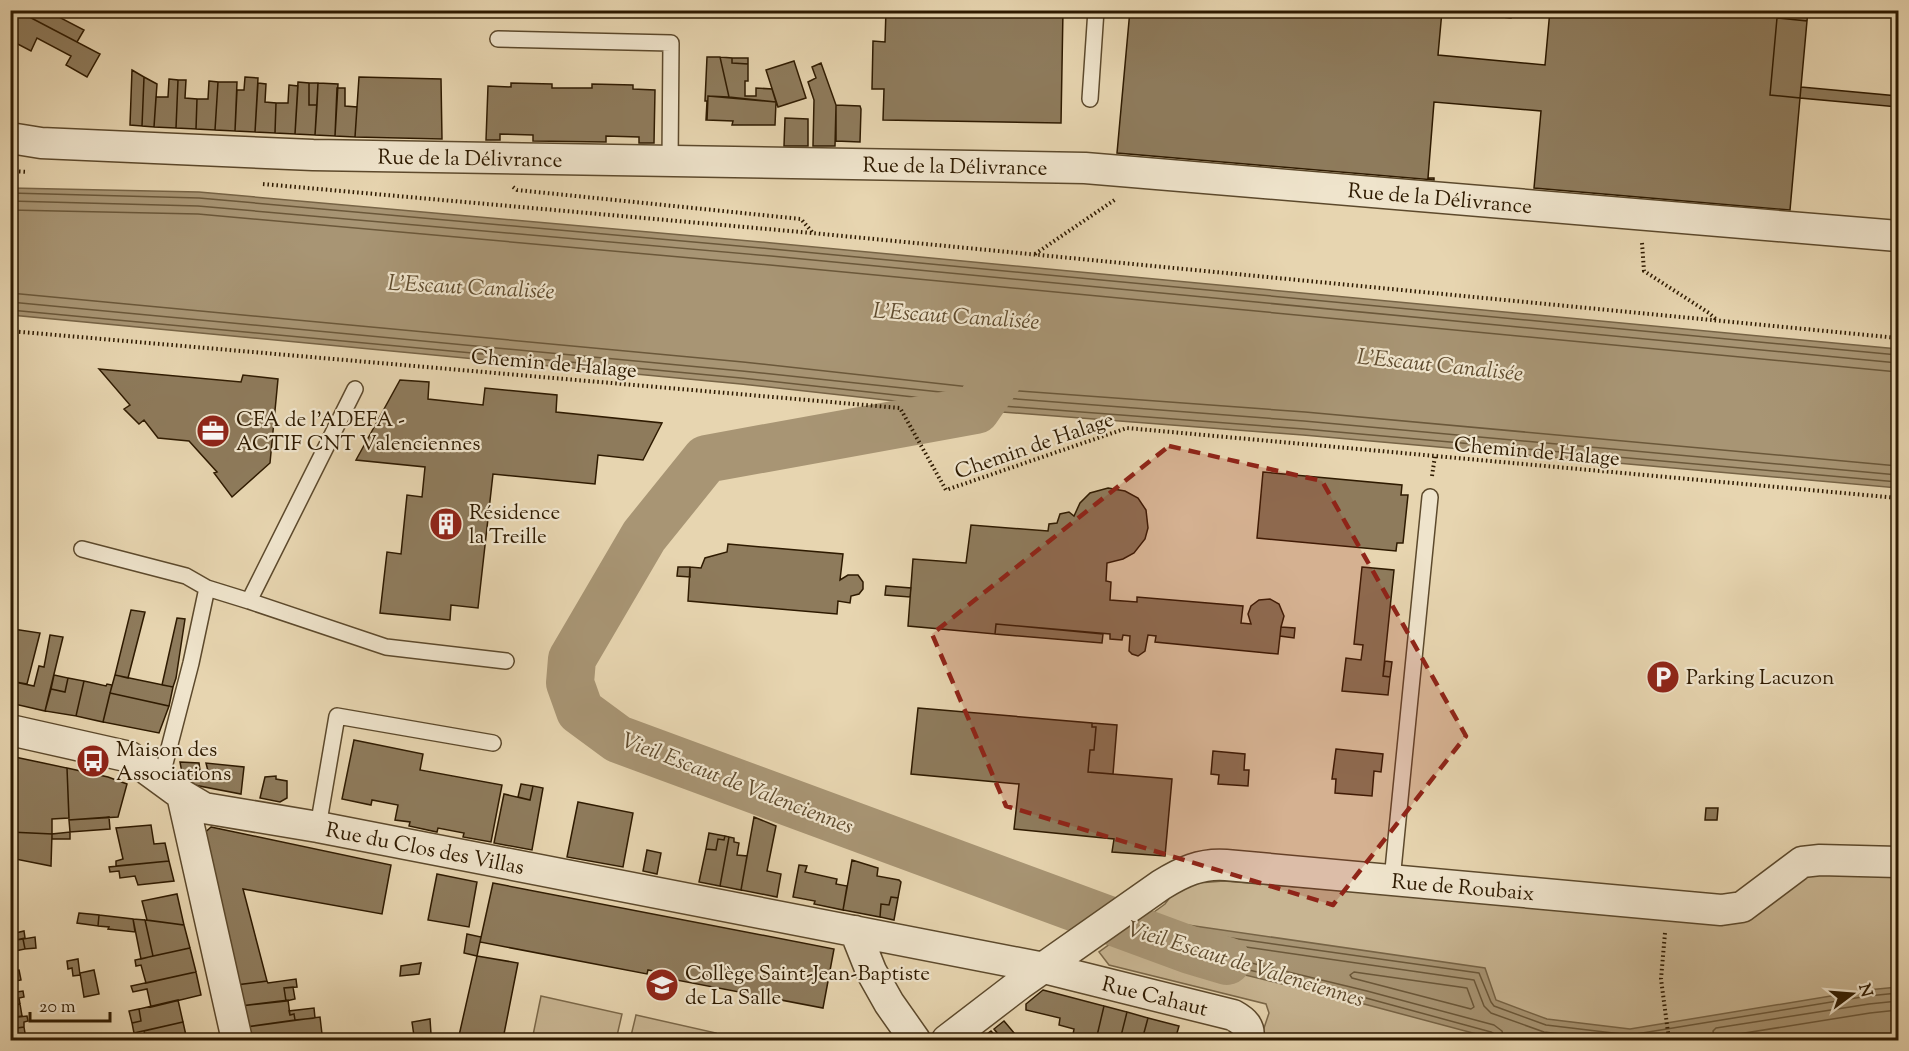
<svg xmlns="http://www.w3.org/2000/svg" width="1909" height="1051" font-family="'Sorts Mill Goudy',serif">
  <style>
    .green { fill: #c8b592; stroke: #7b6849; stroke-width: 1.5 }
    .water { fill: #a89574; stroke: #776446; stroke-width: 1.5 }
    .lines { fill: none; stroke-linecap: round; stroke-linejoin: round }
    .shore { stroke: #6b583a; stroke-width: 1.5 }
    .river { stroke: #a89574; stroke-width: 48 }
    .building { fill: #8e7b5c; stroke: #2e1a00; stroke-width: 1.5 }
    .service-casing { stroke: #5c492c; stroke-width: 18 }
    .minor-casing { stroke: #5c492c; stroke-width: 33 }
    .path { stroke: #2e1a00; stroke-width: 4; stroke-dasharray: 1.5 3; stroke-linecap: butt }
    .service { stroke: #efe4cc; stroke-width: 15 }
    .minor { stroke: #efe4cc; stroke-width: 30 }
    .marked { fill: #8f2418; fill-opacity: 0.2; stroke: #8f2418; stroke-width: 4.5; stroke-dasharray: 12 8; stroke-linejoin: round }
    .labels { text-anchor: middle; stroke-width: 4.5; stroke-linejoin: round; paint-order: stroke }
    .street-label { font-size: 21px; fill: #2e1a00; stroke: #efe4cc }
    .poi-label { font-size: 21px; fill: #2e1a00; stroke: #efe4cc; text-anchor: start }
    .water-label { font-size: 22px; font-style: italic; fill: #5f4b2e; stroke: #efe4cc }
  </style>
  <rect width="100%" height="100%" fill="#e7d5b0"/>
  <filter id="stains"><feTurbulence type="fractalNoise" baseFrequency=".00333" numOctaves="4"/><feColorMatrix values="0 0 0 0 .2 0 0 0 0 .09 0 0 0 0 .02 0 0 0 .5 -.17"/></filter>
  <radialGradient id="worn" r=".72"><stop offset=".6" stop-color="#630" stop-opacity="0"/><stop offset="1" stop-color="#630" stop-opacity=".3"/></radialGradient>
  <path class="green" d="M1813 872 1898 874V1040H1260L1269 1013 1266 1004 1109 965 1099 952 1165 904 1174 892 1198 883 1224 881 1734 923Z
    M541 996 622 1014 616 1040H532Z
    M636 1015 716 1033 714 1040H630Z"/>
  <path class="water" d="M11 188 199 192 772 243 1898 349V488L1303 435 976 410 741 384 11 315Z
    M1144 919 1161 928 1181 924 1485 968 1496 1000 1547 1019 1630 1029 1867 990 1898 987V1040H1702L1701 1037 1679 1040H1499L1364 1004 1196 963 1158 936 1137 925Z"/>
  <g class="lines">
    <path class="shore" d="M10 193 199 198 772 249 1898 355
      M10 201 198 206 771 256 1898 363
      M10 210 198 214 770 265 1898 372
      M10 293 743 362 979 388 1305 412 1898 466
      M10 302 742 371 978 396 1304 421 1898 475
      M10 310 741 378 977 404 1304 429 1898 482
      M1354 972 1467 988 1474 1007 1471 1009 1352 978 1350 975Z
      M1497 1040 1496 1035 1491 1032 1366 998 1199 958 1170 937V934L1182 931 1479 973 1491 1002 1494 1006 1546 1025 1630 1035 1868 996 1898 993
      M1504 1040 1502 1031 1494 1025 1367 991 1202 951 1194 945 1193 942 1197 940 1474 980 1484 1006 1491 1013 1544 1032 1614 1040
      M1715 1040 1713 1031 1716 1028 1869 1004 1898 1001
      M1724 1040 1726 1036 1870 1013 1898 1010"/>
    <path class="river" d="M1014 355 976 410 706 459 644 536 572 659 570 683 580 711 618 739 1190 950 1227 961"/>
  </g>
  <path class="building" d="M10 10H16L100 54 87 77 66 65 71 56 37 38 31 51 10 40Z
    M16 10H52L51 13 84 30 77 42Z
    M886 10H1063L1061 123 883 120 884 89H872L873 41 885 42Z
    M1130 10H1512L1511 18 1442 11 1438 55 1545 65 1550 10H1808L1807 21 1777 18 1770 95 1800 98 1790 210 1534 188 1541 111 1434 102 1428 178H1434V180L1117 153Z
    M1777 18 1807 21 1800 98 1770 95Z
    M707 57H720L729 97 708 96 707 120H706L707 101H705Z
    M720 57 732 58V63L748 64V81H745V96H756V88L772 89 776 102 729 97Z
    M732 58H748V64L732 63Z
    M794 61 806 98 778 107 766 70Z
    M821 63 836 105 835 146H813L814 100 808 82 816 78 812 67Z
    M132 70 144 77 142 126 130 125Z
    M144 77 157 84 154 127 142 126Z
    M245 77 258 78 255 132 235 131 237 90H244Z
    M359 77 441 79 442 139 355 137Z
    M169 79 178 80 176 128 154 127 156 97H168Z
    M178 80H186L185 98 197 99 196 129 176 128Z
    M209 81 218 82 215 130 196 129 197 99H208Z
    M218 82H237L235 131 215 130Z
    M298 82 309 83V105H317L315 135 295 134Z
    M258 83 266 84 265 102 276 103 275 133 255 132Z
    M309 83H318L317 105H309Z
    M318 83 338 84 335 136 315 135Z
    M511 83 552 84V88H592V84L633 85V89L655 90 654 143H639V137L606 136V142L533 141V135L500 134V140H486L488 86 511 87Z
    M289 85 298 86 295 134 275 133 276 103H288Z
    M1801 87 1898 96V107L1800 98Z
    M337 88H345V106L357 107 355 137 335 136Z
    M708 96 776 102 775 125H732L733 121 707 120Z
    M836 105 860 106 861 109 860 142 836 141Z
    M785 118 808 119V146H784Z
    M99 369 241 382 243 375 278 379 270 463 232 497 214 473 217 472 189 441 158 438 144 420 139 424 124 409 130 405Z
    M400 380 429 382 428 399 483 405 485 388 557 395 556 412 662 423 643 460 598 455 595 484 493 474 478 608 451 605 450 620 380 613 387 552 401 554 407 495 422 497 425 467 356 460Z
    M1263 472 1402 485 1401 495H1408L1403 543H1397L1396 551 1257 538Z
    M1108 488 1125 491 1138 498 1146 510 1148 528 1145 539 1134 553 1123 559 1107 563 1106 581 1111 582 1110 600 1137 602V597L1243 606 1241 623 1251 624 1248 614 1251 606 1259 600 1270 599 1279 604 1284 616 1281 627 1278 654 1155 642 1156 636 1148 635 1145 651 1138 656 1132 654 1129 651 1130 636 1123 635 1122 640 1110 639V634L996 624 995 634 908 626 913 559 966 563 971 525 1048 531 1049 524 1057 523 1060 514 1069 512 1074 516 1080 503 1090 493Z
    M728 544 843 554 840 580 848 575H858L863 582V589L859 594 851 596 850 603 838 601 837 614 688 601 690 567 701 568 705 558 727 552Z
    M678 567H690V577L677 576Z
    M1362 567 1394 570 1383 676 1390 677 1388 695 1342 691 1346 658 1361 660 1363 645 1354 644Z
    M886 586 911 588 910 597 885 595Z
    M131 610 145 612 128 678 115 675Z
    M177 618 185 619 176 678 173 687 162 685Z
    M996 624 1103 634 1102 643 995 634Z
    M1281 627 1295 628 1294 638 1280 636Z
    M13 629 40 633 27 684 10 681V639Z
    M50 635 63 637 45 711 10 703V681L34 686 39 666 44 667Z
    M1385 661 1392 662 1390 677 1383 676Z
    M54 675 68 678 65 692 51 689Z
    M115 675 173 687 169 706 110 693Z
    M68 678 84 681 76 716 45 711 51 689 65 692Z
    M84 681 106 686 107 684 112 685 103 722 76 716Z
    M110 693 169 706 159 733 103 722Z
    M918 708 1092 723V727H1096L1094 750H1090L1088 772 1172 779 1165 856 1112 852 1114 839 1014 829 1019 784 911 774Z
    M1092 723 1117 725 1113 774 1088 772 1090 750H1094L1096 727H1092Z
    M354 740 423 754 420 770 502 785 491 842 463 837 464 833 438 828 437 832 409 826 410 822 395 820 398 805 372 800 371 805 342 799Z
    M1336 749 1383 754 1381 772 1374 771 1372 796 1335 793 1336 779H1332Z
    M1213 751 1245 754 1244 770H1249L1248 786 1218 784 1219 775 1211 774Z
    M10 756 67 768 69 818 52 819V834L10 832Z
    M180 762 199 763 201 778 213 777 211 771H208L206 763 244 767 241 794 184 783Z
    M67 768 108 777 127 784 118 817 69 820Z
    M276 776V779L287 781V798L280 802 260 798 265 777Z
    M521 784 533 786 530 800 518 797Z
    M533 786 543 788 532 850 494 843 504 794 530 800Z
    M578 802 633 813 623 867 567 857Z
    M1706 808H1718L1717 820H1705Z
    M109 817 110 829 70 832 69 820Z
    M754 817 776 826 767 871 781 874 777 897 741 890Z
    M151 825 154 844 165 843 169 861 116 866V861L123 859 116 828Z
    M211 827 391 865 382 914 243 889 267 981 236 985 199 838Z
    M10 832 52 834 51 866 10 858Z
    M70 832V839H52V834Z
    M709 833 725 836 724 840 718 839 716 850 706 849Z
    M725 836 729 837 720 886 699 882 706 849 716 850 718 839 724 840Z
    M729 837 734 838V842L739 843 737 855 747 856 741 890 720 886Z
    M647 850 661 853 657 874 643 871Z
    M852 860 878 868 877 876 899 880 901 882 898 898 891 897 889 905 881 904 880 917 843 910Z
    M169 861 174 881 138 885 135 876 120 878 119 871 110 872 109 867Z
    M799 865 807 866 805 872 837 879 836 884 847 886 843 910 814 904 815 901 793 897Z
    M437 874 477 882 469 927 428 920Z
    M493 883 834 949 823 1008 671 979 672 975 648 970 647 974 480 942Z
    M177 894 184 925 147 920 142 901Z
    M891 897 898 898 894 920 880 917 881 904 889 905Z
    M79 913 99 915 98 926 77 923Z
    M99 915 133 919 135 932 108 929 109 927 98 926Z
    M133 919 145 920 153 956 141 959Z
    M145 920 184 925 190 948 153 956Z
    M24 931 25 938 12 941 11 934Z
    M467 934 481 937 477 956 464 953Z
    M35 937 36 948 25 949 23 939Z
    M23 939 25 949 10 952V941Z
    M190 948 196 972 146 983 141 965 136 966 135 960Z
    M477 956 518 963 503 1039 507 1040H458Z
    M78 959 80 975 73 976 72 968 68 969 67 961Z
    M421 963 419 974 400 976 401 966Z
    M19 970 21 980 10 982V971Z
    M94 970 99 994 84 997 80 973Z
    M196 972 201 995 151 1007 147 989 133 992 131 986Z
    M296 979 297 987 284 988 286 1001 241 1006 236 985 267 981 268 983Z
    M293 987 295 999 286 1001 284 988Z
    M1043 990 1104 1006 1096 1040H1072L1074 1029 1059 1025 1060 1018 1026 1010V1004Z
    M23 991 24 997 19 998 20 1004 10 1006V993Z
    M178 1000 183 1022 134 1033 132 1023 141 1021 139 1009Z
    M288 1000 290 1015 294 1014 295 1020 246 1027 241 1006Z
    M20 1004 22 1016 10 1018V1006Z
    M1104 1006 1127 1012 1120 1040H1096Z
    M314 1008 315 1018 295 1020 294 1014 290 1015 289 1011Z
    M139 1009 141 1021 132 1023 129 1011Z
    M1127 1012 1148 1018 1142 1040H1120Z
    M27 1016 28 1021 24 1022V1027L10 1029V1018Z
    M320 1017 322 1034 277 1040H249L246 1027Z
    M1148 1018 1179 1026 1175 1040H1142Z
    M430 1019 431 1034 414 1036 412 1022Z
    M1004 1021 1020 1040H1003L994 1029Z
    M183 1022 187 1040H146L144 1031Z
    M24 1027 26 1039 10 1040V1029Z
    M991 1031 999 1040H979Z"/>
  <g class="lines">
    <defs>
      <path id="service" d="M498 39 671 43 670 162
        M1090 99 1096 10
        M82 549 186 576 207 588
        M249 601 355 389
        M161 779 191 663 207 588 249 601 386 647 506 661
        M318 827 337 716 493 743
        M1392 880 1430 497"/>
      <path id="minor" d="M10 138 41 143 313 155 1085 168 1898 236
        M10 730 130 757 182 795 204 808 318 827 1044 968 1233 1015C1244 1021 1251 1027 1248 1040
        M182 795 237 1040
        M855 931 871 971 889 1003 915 1040
        M947 1040 1020 984 1161 885C1182 872 1201 863 1226 865L1721 910 1742 907 1802 862 1820 860 1898 862"/>
    </defs>
    <use href="#service" class="service-casing"/>
    <use href="#minor" class="minor-casing"/>
    <path class="path" d="M10 171 28 172
      M263 184 812 233 1898 338
      M513 187 517 190 801 219 812 232
      M1642 243 1644 271 1709 313 1717 320
      M1035 254 1116 199
      M10 331 900 408 946 490 1127 428 1898 498
      M1432 476 1435 456
      M1665 933 1661 979 1669 1040"/>
    <use href="#service" class="service"/>
    <use href="#minor" class="minor"/>
  </g>
  <path class="marked" d="M1169 446 1322 481 1466 736 1333 905 1006 806 932 634Z"/>
  <defs>
    <symbol id="office-disc" viewBox="-11 -11 22 22"><circle r="9.5" fill="#8f2418" stroke="#efe4cc"/><path d="M-6-3h4V-5.5h4V-3h4V5H-6ZM-1-4.5V-3h2v-1.5ZM-6 0V1H6V0Z" fill="#fff"/></symbol>
    <symbol id="building-disc" viewBox="-11 -11 22 22"><circle r="9.5" fill="#8f2418" stroke="#efe4cc"/><path d="M-4-6H4V6H1V3H-1V6H-4ZM-2.5-4.3h1.7v1.8h-1.7ZM.8-4.3h1.7v1.8H.8ZM-2.5-1h1.7V.8h-1.7ZM.8-1h1.7V.8H.8Z" fill="#fff"/></symbol>
    <symbol id="parking-disc" viewBox="-11 -11 22 22"><circle r="9.5" fill="#8f2418" stroke="#efe4cc"/><path d="M-3.5-5.5H1a3.5 3.5 0 0 1 0 7H-1V5.5H-3.5ZM-1-3.4V-.6H.8a1.4 1.4 0 0 0 0-2.8Z" fill="#fff"/></symbol>
    <symbol id="bus-disc" viewBox="-11 -11 22 22"><circle r="9.5" fill="#8f2418" stroke="#efe4cc"/><path d="M-5-6H5V4H4V6H2V4H-2V6H-4V4H-5ZM-3.5-4V0h7V-4ZM-3.5 1.2v1.5H-2V1.2ZM2 1.2v1.5H3.5V1.2Z" fill="#fff"/></symbol>
    <symbol id="school-disc" viewBox="-11 -11 22 22"><circle r="9.5" fill="#8f2418" stroke="#efe4cc"/><path d="M0-5L7-2L0 1L-7-2ZM-4 1L0 2.5L4 1V4Q0 6-4 4Z" fill="#fff"/></symbol>
  </defs>
  <g fill-rule="evenodd">
    <use href="#office-disc" x="194" y="412" width="38" height="38"/>
    <use href="#building-disc" x="427" y="505" width="38" height="38"/>
    <use href="#parking-disc" x="1644" y="658" width="38" height="38"/>
    <use href="#bus-disc" x="74" y="742" width="38" height="38"/>
    <use href="#school-disc" x="643" y="966" width="38" height="38"/>
  </g>
  <g class="labels">
    <g class="street-label">
      <text transform="translate(470 158) rotate(1)" y="7">Rue de la Délivrance</text>
      <text transform="translate(955 166) rotate(1)" y="7">Rue de la Délivrance</text>
      <text transform="translate(1440 198) rotate(5)" y="7">Rue de la Délivrance</text>
      <text transform="translate(554 363) rotate(5)" y="7">Chemin de Halage</text>
      <text transform="translate(1034 445) rotate(-19)" y="7">Chemin de Halage</text>
      <text transform="translate(1537 451) rotate(5)" y="7">Chemin de Halage</text>
      <text transform="translate(425 848) rotate(11)" y="7">Rue du Clos des Villas</text>
      <text transform="translate(1463 887) rotate(5)" y="7">Rue de Roubaix</text>
      <text transform="translate(1155 996) rotate(14)" y="7">Rue Cahaut</text>
    </g>
    <g class="poi-label">
      <text x="236" y="426">CFA de l'ADEFA -<tspan x="236" dy="24">ACTIF CNT Valenciennes</tspan></text>
      <text x="469" y="519">Résidence<tspan x="469" dy="24">la Treille</tspan></text>
      <text x="1686" y="684">Parking Lacuzon</text>
      <text x="116" y="756">Maison des<tspan x="116" dy="24">Associations</tspan></text>
      <text x="685" y="980">Collège Saint-Jean-Baptiste<tspan x="685" dy="24">de La Salle</tspan></text>
    </g>
    <g class="water-label">
      <text transform="translate(471 286) rotate(3)" y="8">L'Escaut Canalisée</text>
      <text transform="translate(956 315) rotate(4)" y="8">L'Escaut Canalisée</text>
      <text transform="translate(1440 364) rotate(6)" y="8">L'Escaut Canalisée</text>
      <text transform="translate(738 782) rotate(21)" y="8">Vieil Escaut de Valenciennes</text>
      <text transform="translate(1246 963) rotate(17)" y="8">Vieil Escaut de Valenciennes</text>
    </g>
  </g>
  <rect width="1909" height="1051" fill="none" stroke="#e7d5b0" stroke-width="36"/>
  <rect x="12" y="12" width="1885" height="1027" fill="none" stroke="#2e1a00" stroke-width="3"/>
  <rect x="18" y="18" width="1873" height="1015" fill="none" stroke="#2e1a00" stroke-width="1.5"/>
  <g transform="translate(1852 994) rotate(74)" stroke="#efe4cc" stroke-width="4.5" paint-order="stroke">
  <path d="M0-4.5L10 22L0 15L-10 22Z" fill="#2e1a00"/>
  <text y="-9" font-size="16" font-weight="bold" text-anchor="middle" fill="#2e1a00">N</text>
  </g>
  <path d="M30 1012v9h80v-9" fill="none" stroke="#2e1a00" stroke-width="3"/>
  <text x="39" y="1012" font-size="18" fill="#2e1a00" stroke="#efe4cc" stroke-width="4.5" paint-order="stroke">20 m</text>
  <rect width="100%" height="100%" filter="url(#stains)"/>
  <rect width="100%" height="100%" fill="url(#worn)"/>
</svg>
